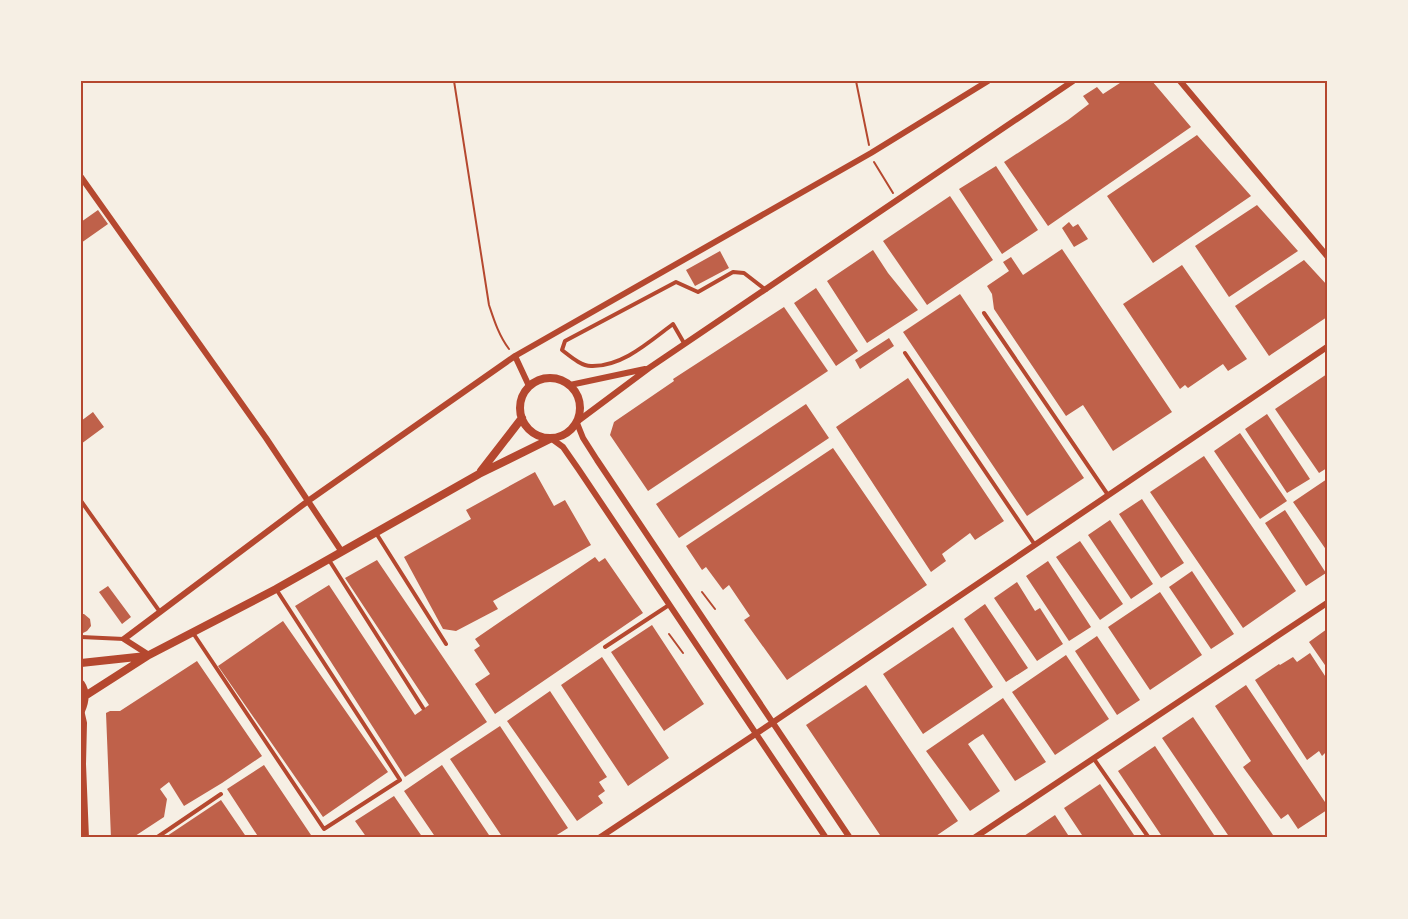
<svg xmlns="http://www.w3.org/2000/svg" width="1408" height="919" font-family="'IBM Plex Sans',sans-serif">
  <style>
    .building { fill: #bf614a }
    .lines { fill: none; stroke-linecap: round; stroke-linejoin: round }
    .path { stroke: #b5482f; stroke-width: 2 }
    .service { stroke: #b5482f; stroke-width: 4 }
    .minor { stroke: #b5482f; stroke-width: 6 }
    .tertiary { stroke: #b5482f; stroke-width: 8 }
    .neatline { fill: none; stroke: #b5482f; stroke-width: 2 }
  </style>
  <rect width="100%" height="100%" fill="#f6efe4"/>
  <path class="building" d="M1123 81H1152L1191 127 1048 226 1004 162 1068 120 1089 104 1083 96 1097 87 1103 94Z
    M1197 135 1251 196 1153 263 1107 196Z
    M996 166 1038 230 1002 254 959 189Z
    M950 196 993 260 927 305 883 241Z
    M1257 205 1298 251 1229 297 1195 246Z
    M98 210 108 224 81 243V222Z
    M1069 222 1073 227 1078 224 1088 239 1074 247 1062 228Z
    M1062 249 1172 412 1113 451 1083 405 1066 416 994 309 992 294 987 286 1009 271 1003 262 1011 257 1023 275Z
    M873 250 888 273 918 310 867 343 827 281Z
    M720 251 729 268 695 286 686 270Z
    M1304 260 1327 285V317L1269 356 1235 306Z
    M1182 265 1247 359 1228 371 1223 364 1188 388 1185 385 1180 389 1123 304Z
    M816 288 858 351 836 366 794 303Z
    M960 294 1084 478 1027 516 903 332Z
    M784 307 828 371 648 491 610 435 614 422 674 381 673 379Z
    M889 338 894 346 860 369 855 360Z
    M1327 374V468L1319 473 1275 409Z
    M908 378 1004 521 975 540 970 533 942 554 946 561 931 572 836 427Z
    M806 404 829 438 679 538 656 504Z
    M93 412 104 427 81 444V421Z
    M1267 414 1310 479 1287 493 1245 429Z
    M1240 433 1287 501 1260 519 1214 451Z
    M833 448 927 585 787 680 744 620 750 616 729 585 723 590 706 567 702 570 686 546Z
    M1204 456 1296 591 1243 628 1150 492Z
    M535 472 554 506 565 500 591 545 493 601 498 609 456 631 443 629 404 557 471 519 466 510Z
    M1327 479V551L1293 502Z
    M1142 499 1184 563 1161 578 1119 514Z
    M1285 510 1326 573 1306 586 1265 523Z
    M1110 520 1153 584 1131 599 1088 535Z
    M1080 541 1123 604 1100 620 1056 557Z
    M595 557 599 562 605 558 643 613 495 714 475 684 490 674 474 650 480 646 475 639Z
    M377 560 487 722 405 777 295 606 329 585 415 715 429 705 345 578Z
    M1048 561 1091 627 1069 641 1026 576Z
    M1192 571 1234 634 1211 649 1169 587Z
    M1017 582 1035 611 1040 608 1063 644 1037 661 994 598Z
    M108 586 131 617 122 624 99 592Z
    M1160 592 1202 655 1150 690 1108 627Z
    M985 604 1028 668 1006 682 964 619Z
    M81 614H84L90 619 91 626 87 631 81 634Z
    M283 621 388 772 323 817 218 666Z
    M652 625 704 704 664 731 611 652Z
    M953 627 993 687 923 734 883 674Z
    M1327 629V668L1309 642Z
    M1097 636 1140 700 1117 715 1075 651Z
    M1310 653 1327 679V751L1322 756 1319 751 1307 760 1255 680 1279 664 1280 665 1293 657 1297 662Z
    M1066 655 1109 719 1055 755 1012 692Z
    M602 657 669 758 628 786 561 685Z
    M197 661 262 756 222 783 184 806 169 782 160 789 167 799 164 817 132 838H111L106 713 110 711H120Z
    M866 685 958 821 933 838H882L806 725Z
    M1246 685 1327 805V810L1298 829 1288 814 1281 819 1243 767 1251 761 1215 706Z
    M550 691 607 777 599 782 605 791 598 796 603 803 577 821 507 721Z
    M1003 698 1046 762 1015 781 983 734 975 739 968 744 1000 791 970 811 926 751Z
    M1193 717 1275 838H1230L1162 738Z
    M500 726 568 828 552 838H503L450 759Z
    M1155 746 1216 838H1163L1118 771Z
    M264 765 313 838H259L227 789Z
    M442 765 491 838H436L404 791Z
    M1100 784 1136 838H1084L1064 808Z
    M394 796 423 838H367L355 821Z
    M221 800 247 838H164Z
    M1055 815 1070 838H1021Z"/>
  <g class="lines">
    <path class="path" d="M454 81 489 305C494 320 499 336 509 349
      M856 81 869 145
      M874 162 893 193
      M702 592 715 609
      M669 634 683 653"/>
    <path class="service" d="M984 313 1108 495
      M684 343 673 324C649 342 622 367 591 366 581 366 570 356 562 350L565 341 676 282 698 292 733 272 744 273 766 290
      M905 353 1035 545
      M81 501 160 612
      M376 533 446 644
      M329 560 423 708
      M193 633 324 829 400 780 276 589
      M81 637 124 639
      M605 647 669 605
      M1094 759 1149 838
      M156 838 221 794"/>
    <path class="minor" d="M1180 81 1327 256
      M81 177 266 438 342 552
      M570 385 645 369
      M529 386 515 356 871 153 988 81
      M578 421 649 368 1073 81
      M577 423 583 438 597 460 850 838
      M552 439 563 447 579 470 826 838
      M149 655 124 639 308 501 515 356
      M81 710 84 723 83 764 86 838
      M599 838 772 723 1327 347
      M974 838 1327 603"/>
    <path class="tertiary" d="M520 408a30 30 0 1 1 60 0a30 30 0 1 1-60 0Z
      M481 471 522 418
      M81 663 146 656
      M81 684C87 693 85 702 81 711
      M85 696 149 655 276 589 479 474 550 439"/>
  </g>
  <rect width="1408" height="919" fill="none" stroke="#f6efe4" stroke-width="165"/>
  <rect x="82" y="82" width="1244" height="754" class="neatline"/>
</svg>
